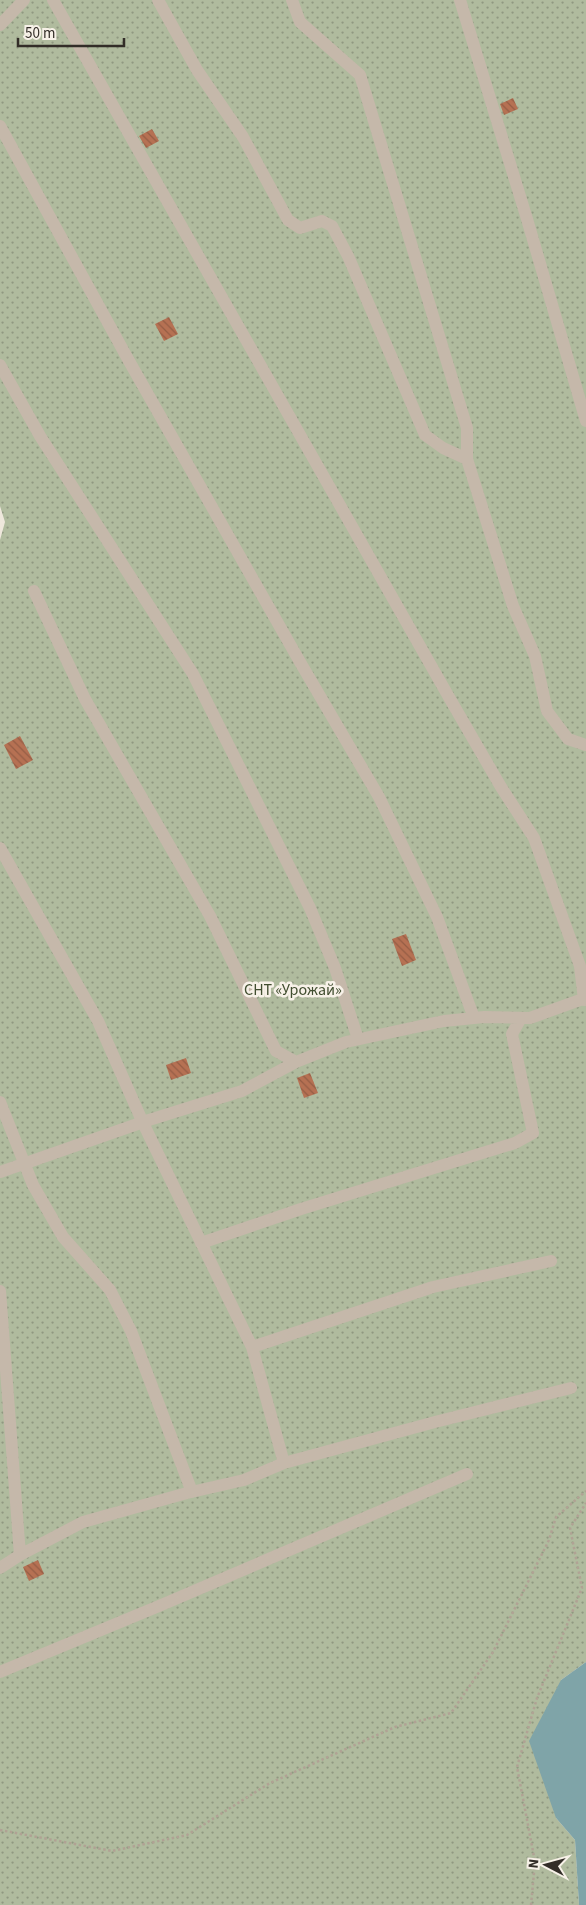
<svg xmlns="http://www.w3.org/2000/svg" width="586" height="1905" font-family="'Source Sans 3',sans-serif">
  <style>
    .grass { fill: url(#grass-dots) }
    .water { fill: #7fa4a8 }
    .building { fill: url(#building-back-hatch) }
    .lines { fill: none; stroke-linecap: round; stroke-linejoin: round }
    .path { stroke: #b0a294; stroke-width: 2.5; stroke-dasharray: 2.5 2.5; stroke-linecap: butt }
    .minor { stroke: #c5b8aa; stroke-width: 12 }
    .labels { text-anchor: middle; stroke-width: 5; stroke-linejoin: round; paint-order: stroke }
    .park-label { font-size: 16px; fill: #414e30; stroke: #f7f1e8 }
  </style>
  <defs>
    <pattern id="grass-dots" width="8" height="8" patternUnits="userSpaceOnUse" patternTransform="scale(1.25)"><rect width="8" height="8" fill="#b0bb9e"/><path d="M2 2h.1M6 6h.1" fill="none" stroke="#909881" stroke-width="1.8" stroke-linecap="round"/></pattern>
    <pattern id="building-back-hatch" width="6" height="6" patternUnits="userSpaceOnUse" patternTransform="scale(1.25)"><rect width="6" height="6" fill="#b67153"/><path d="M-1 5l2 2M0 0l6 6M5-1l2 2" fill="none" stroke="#955d45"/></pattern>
  </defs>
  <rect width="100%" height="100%" fill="#eee7dc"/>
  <path class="grass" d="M0 0H586V1662L561 1680 556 1818 575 1840 579 1905H0V540L5 522 0 506Z"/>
  <path class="water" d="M586 1662V1905H579L575 1840 556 1818 529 1741 561 1680Z"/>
  <path class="building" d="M513 98 518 109 504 115 500 104Z
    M152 129 159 141 146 148 139 136Z
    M169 317 178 334 164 341 155 324Z
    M20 736 33 760 16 769 4 745Z
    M406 934 416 960 402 966 392 939Z
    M186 1058 191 1073 171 1080 166 1065Z
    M310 1073 318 1093 304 1098 297 1078Z
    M38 1560 44 1574 29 1581 23 1567Z"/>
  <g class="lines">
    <path class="path" d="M0 1830 112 1851 187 1835 270 1783 395 1727 451 1713 493 1652 549 1540 556 1517 586 1491
      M531 1905 535 1862 517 1767 537 1698 582 1588 570 1528 586 1503"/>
    <path class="minor" d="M53 0 450 699 501 787 534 838 580 966 584 1000
      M158 0 197 70 243 137 288 220 300 228 322 221 332 226 348 256 425 435 443 448 467 459 513 606 535 656 547 711 568 739 586 745
      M292 0 300 22 360 75 467 428V459
      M460 0 527 219 586 421
      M0 25 24 0
      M0 126 129 361 300 662 379 797 437 917 474 1018
      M0 365 40 436 193 674 310 908 335 968 358 1039
      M34 591 85 699 210 916 276 1051 296 1062
      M0 848 98 1021 143 1123 252 1347 284 1463
      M0 1102 33 1185 63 1237 110 1290 131 1331 192 1492
      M0 1172 149 1120 242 1091 296 1062 346 1042 444 1021 484 1017 530 1018 586 998
      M201 1243 301 1209 515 1143 533 1133 512 1034 521 1018
      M0 1291 20 1555
      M252 1347 433 1287 551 1261
      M0 1568 20 1555 83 1522 187 1493 244 1480 284 1463 435 1422 571 1388
      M0 1672 159 1606 467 1474"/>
  </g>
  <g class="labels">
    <g class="park-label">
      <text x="293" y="995">СНТ «Урожай»</text>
    </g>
  </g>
  <g transform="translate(546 1865) rotate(276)" stroke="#f7f1e8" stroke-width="4" paint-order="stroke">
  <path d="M0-4L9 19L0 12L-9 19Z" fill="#332d28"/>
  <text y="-8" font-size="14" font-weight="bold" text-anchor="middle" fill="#332d28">N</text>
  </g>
  <path d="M18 38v8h106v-8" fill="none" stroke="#332d28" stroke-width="2.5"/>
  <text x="25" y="38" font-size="15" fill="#332d28" stroke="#f7f1e8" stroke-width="4" paint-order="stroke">50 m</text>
</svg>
